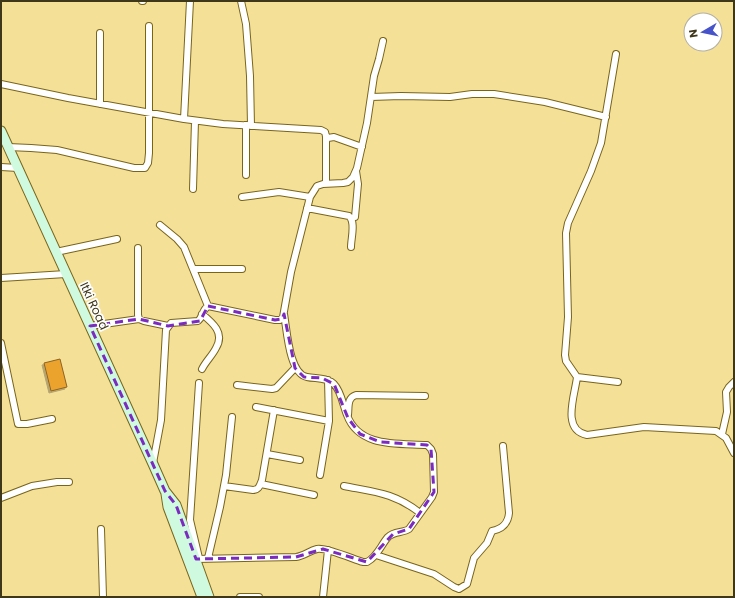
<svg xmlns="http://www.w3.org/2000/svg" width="735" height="598" font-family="Poppins,sans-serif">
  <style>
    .building { fill: #eca32d; stroke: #8b6224; filter: url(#shadow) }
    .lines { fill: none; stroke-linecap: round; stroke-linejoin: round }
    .street-casing { stroke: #79651a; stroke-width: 8 }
    .secondary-casing { stroke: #79651a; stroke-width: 11 }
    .street { stroke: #fff; stroke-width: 6 }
    .secondary { stroke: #d0fae0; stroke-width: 9 }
    .marked { fill: none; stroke: #7b2cbf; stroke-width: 3; stroke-dasharray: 8 5; stroke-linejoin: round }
    .labels { text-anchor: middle; stroke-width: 3.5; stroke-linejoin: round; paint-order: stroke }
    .street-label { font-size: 12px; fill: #3f3719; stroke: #fff }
  </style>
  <defs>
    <filter id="shadow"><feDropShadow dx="-2" dy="2" stdDeviation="0" flood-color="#0004"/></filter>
  </defs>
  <rect width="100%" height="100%" fill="#f5e098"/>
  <path class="building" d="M60 359 67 387 51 391 44 363Z"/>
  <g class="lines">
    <defs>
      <path id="street" d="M142 1H143
        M241 1 246 24 250 76 251 126
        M616 54 601 143 591 171 568 223 566 233 568 317 565 355 566 361 577 377C575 395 561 430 587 435L644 427 716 431 726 438 734 453
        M1 84 68 98 184 119 223 124 321 130 325 132 326 136V184
        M371 97 401 96 450 97 472 94H494L545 102 606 117
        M100 104V33
        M184 119 190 1
        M326 136 328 138 334 137 362 147
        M8 147 31 148 57 150 134 168H145L148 163 149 153V26
        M1 167 18 168
        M246 175V125
        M193 189 195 121
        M242 197 279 192 310 197
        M307 208 349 216C356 222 351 238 351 247
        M355 217 358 184 356 171
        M160 225 177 239 184 247 208 306
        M138 248V315L139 319 144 321 168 326
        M56 252 117 239
        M193 269H242
        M1 278 66 274
        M202 314C213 323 225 333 216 348 212 356 206 361 202 369
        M90 326 139 319
        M1 343 18 424H27L52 419
        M577 377 618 382
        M199 383 190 520 199 558
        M237 385 272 389 276 388 295 368
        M256 407 329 421
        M348 415C349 406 347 398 356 395L425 396
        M722 434 727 412 726 392 729 387 734 382
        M267 454 300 460
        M153 463 161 420 166 330 171 323 198 321C203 317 202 310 208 306L275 320H280L283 317 291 272 310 197 317 186 323 184 343 183 348 182 353 177 357 168 367 123 374 76 379 59 383 41
        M320 475 329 421 328 380
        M261 484 314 495
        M224 486 253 490C259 490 260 485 262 480L274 410
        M344 486C375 492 395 493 420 513
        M1 498 32 486 57 482H69
        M101 529 103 597
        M376 555 434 574 454 587 459 589 467 584 474 558 487 543 492 531C502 529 508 524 509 513L503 446
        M208 558 220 507 226 475 232 417
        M196 559 296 557C304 556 309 551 317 549 325 547 353 559 363 562H367C377 557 381 545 388 537 394 531 403 533 409 529L432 497 434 492 433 454 431 449 427 445C398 443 359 448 347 415 343 405 341 391 334 384 326 377 316 379 307 377 289 374 287 330 284 314
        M240 597H259
        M323 597 328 550"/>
      <path id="secondary" d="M1 131 153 464 165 491 176 505 209 597
        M166 494 168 507 202 597"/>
    </defs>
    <use href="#street" class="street-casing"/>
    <use href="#secondary" class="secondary-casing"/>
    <use href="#street" class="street"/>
    <use href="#secondary" class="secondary"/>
  </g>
  <path class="marked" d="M208 306 275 320 282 319 284 314 295 368 304 377 322 378 334 384 348 418 360 434 380 442 427 445 431 449 434 492 409 529 393 534 367 562 323 549 296 557 196 559 176 505 165 491 90 326 139 319 168 326 200 321Z"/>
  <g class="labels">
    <g class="street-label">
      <text transform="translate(94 306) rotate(65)" y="4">Itki Road</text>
    </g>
  </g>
  <rect width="735" height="598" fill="none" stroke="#3f3719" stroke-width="4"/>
  <g transform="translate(703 32) rotate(261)"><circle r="19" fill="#ffffff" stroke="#b2afa3"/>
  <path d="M0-3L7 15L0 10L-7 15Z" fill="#4753c8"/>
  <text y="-6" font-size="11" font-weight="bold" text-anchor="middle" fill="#3f3719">N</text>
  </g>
</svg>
